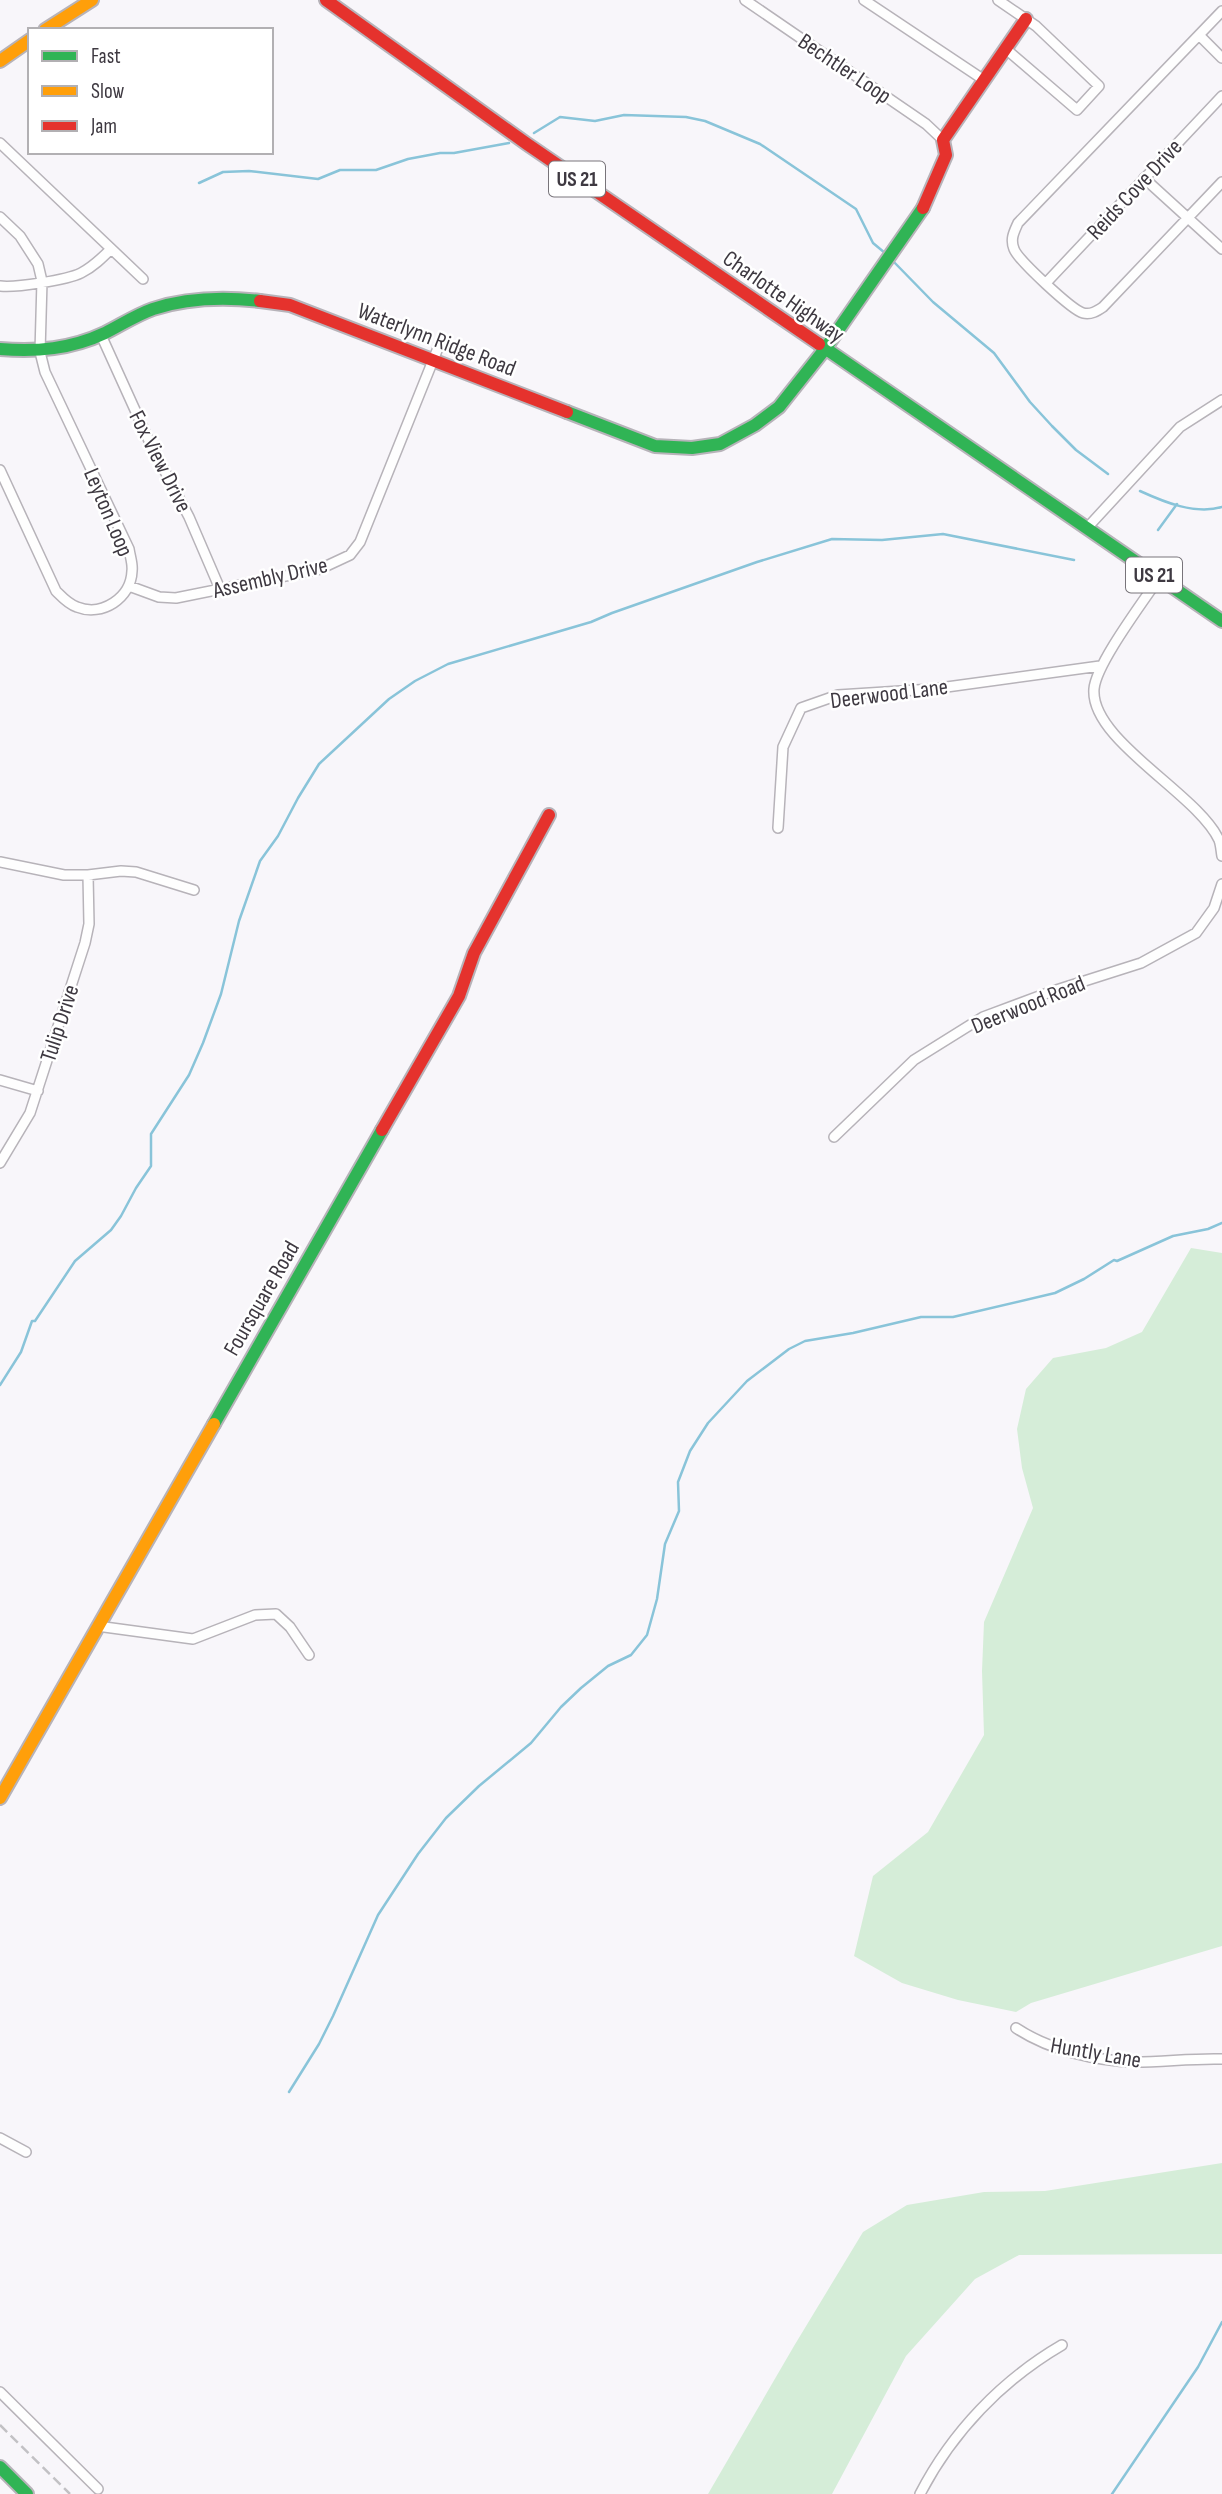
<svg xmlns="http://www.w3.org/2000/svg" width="1222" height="2494" font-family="'Sofia Sans Condensed',sans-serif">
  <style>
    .green { fill: #d5edd8 }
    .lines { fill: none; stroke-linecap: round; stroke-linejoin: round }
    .stream { stroke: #89c4d9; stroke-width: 2.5 }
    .street-casing { stroke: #b7b3b9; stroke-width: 12 }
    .fast-casing { stroke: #b7b3b9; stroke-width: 16 }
    .slow-casing { stroke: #b7b3b9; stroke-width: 16 }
    .jam-casing { stroke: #b7b3b9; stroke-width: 16 }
    .street { stroke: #fefefe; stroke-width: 9 }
    .fast { stroke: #30b455; stroke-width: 12 }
    .slow { stroke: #ff9f0a; stroke-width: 12 }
    .jam { stroke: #e5322d; stroke-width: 12 }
    .rail { stroke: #c2c1c4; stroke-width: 2.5; stroke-dasharray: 10 5; stroke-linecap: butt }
    .labels { text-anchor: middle; stroke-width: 5; stroke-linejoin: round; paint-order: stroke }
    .shield { fill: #fff; stroke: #78747a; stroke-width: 2 }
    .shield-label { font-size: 21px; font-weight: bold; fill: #3e3941 }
    .street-label { font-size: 23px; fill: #3e3941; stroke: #fff }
  </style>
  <rect width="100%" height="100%" fill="#f8f6fa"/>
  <path class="green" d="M1191 1248 1222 1253V1946L1031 2003 1016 2012 958 2000 902 1983 854 1956 873 1876 928 1832 984 1735 982 1671 984 1622 1033 1508 1022 1468 1017 1429 1026 1389 1053 1358 1106 1348 1142 1332Z
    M1222 2163V2254L1019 2255 975 2279 906 2356 832 2494H708L794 2346 863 2232 907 2205 984 2192 1045 2191Z"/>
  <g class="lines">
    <path class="stream" d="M534 133 560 117 595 121 624 115 686 117 705 121 760 144 856 209 873 243 885 253
      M199 183 223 172 249 171 318 179 340 170H376L408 159 440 153H454L509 143
      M892 260 933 302 994 353 1030 402 1052 426 1076 450 1108 474
      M1140 491C1164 502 1195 515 1222 507
      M1158 530 1177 504
      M0 1385 21 1352 32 1321H35L75 1261 111 1230 121 1216 136 1188 151 1166V1134L189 1075 203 1043 221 994 239 921 260 861 278 836 298 798 319 764 389 699 415 681 448 664 591 622 612 613 757 562 832 539 882 540 943 534 1074 560
      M289 2092 319 2044 333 2016 378 1915 418 1854 446 1818 479 1786 531 1743 561 1707 581 1688 608 1666 631 1655 647 1635 657 1599 665 1544 679 1511 678 1482 690 1451 708 1423 747 1381 789 1349 805 1341 853 1333 921 1317H953L1055 1293 1084 1279 1114 1260 1117 1261 1173 1236 1208 1229 1222 1223
      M1112 2494 1198 2367 1222 2322"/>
    <defs>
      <path id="street" d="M745 0 926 124 943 140
        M864 0 984 80
        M998 0 1036 26 1099 86 1077 110 1006 49
        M1222 11 1018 223C1014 232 1010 239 1014 249 1018 260 1072 310 1083 313 1091 315 1097 311 1103 307L1222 182
        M1199 35 1222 58
        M0 143 143 279
        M1144 178 1222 249
        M0 217 20 236 38 264 42 281 40 352 45 372 129 549C130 556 133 564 132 571 131 598 102 617 77 607 68 604 62 597 56 591L0 470
        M1046 283 1222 96
        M0 286C15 288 67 280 81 273 93 267 102 258 111 249
        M101 335 150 443 189 517 220 589
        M1087 528 1180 427 1222 400
        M1159 578C1143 602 1096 664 1094 689 1090 740 1198 794 1219 840 1221 845 1221 851 1222 856
        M129 586 159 597 176 598 320 569 350 555 360 542 440 343
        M778 828 783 747 801 708 838 695 932 689 1100 666
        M0 862 64 875H88L121 871 136 872 194 890
        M0 1080 38 1091
        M834 1137 914 1060 983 1017 1050 992 1141 963 1196 933 1214 908 1222 884
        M0 1163 30 1113 85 943 89 924 88 875
        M97 1626 193 1639 255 1615 276 1614 290 1627 309 1655
        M1016 2028C1049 2050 1096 2061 1135 2062 1164 2062 1193 2058 1222 2059
        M0 2138 26 2152
        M0 2392 98 2489
        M920 2494C952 2432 1002 2380 1062 2345"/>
      <path id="fast" d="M819 344 1222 621
        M0 349C37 352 71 349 105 333 121 325 136 315 153 309 187 298 224 297 260 301
        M567 412 655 446 692 448 720 444 755 425 779 407 825 349 923 208
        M214 1424 382 1130
        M0 2467 27 2494"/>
      <path id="slow" d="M45 30 92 0
        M0 61 30 40
        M0 1798 214 1424"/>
      <path id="jam" d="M326 0 527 144 819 344
        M923 208 946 155 943 140 1026 19
        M260 301 290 305 567 412
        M382 1130 459 996 474 953 549 815"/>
    </defs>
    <use href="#street" class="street-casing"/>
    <use href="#fast" class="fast-casing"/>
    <use href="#slow" class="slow-casing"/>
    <use href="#jam" class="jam-casing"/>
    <use href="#street" class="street"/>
    <use href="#fast" class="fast"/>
    <use href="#slow" class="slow"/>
    <use href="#jam" class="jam"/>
    <path class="rail" d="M0 2425 70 2494"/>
  </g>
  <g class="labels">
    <g class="shield">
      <rect x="549" y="161.5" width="56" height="35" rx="5"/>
      <rect x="1126" y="557.5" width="56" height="35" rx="5"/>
    </g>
    <g class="shield-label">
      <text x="577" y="186">US 21</text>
      <text x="1154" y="582">US 21</text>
    </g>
    <g class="street-label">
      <text transform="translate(845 68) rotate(34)" y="8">Bechtler Loop</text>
      <text transform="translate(1134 189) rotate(-47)" y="8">Reids Cove Drive</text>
      <text transform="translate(784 296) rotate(35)" y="8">Charlotte Highway</text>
      <text transform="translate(437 339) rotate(21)" y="8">Waterlynn Ridge Road</text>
      <text transform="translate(161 461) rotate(63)" y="8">Fox View Drive</text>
      <text transform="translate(109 512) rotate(67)" y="8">Leyton Loop</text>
      <text transform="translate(270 577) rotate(-13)" y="8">Assembly Drive</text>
      <text transform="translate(889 693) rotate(-7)" y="8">Deerwood Lane</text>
      <text transform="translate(1028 1004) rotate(-22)" y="8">Deerwood Road</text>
      <text transform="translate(59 1023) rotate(-72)" y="8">Tulip Drive</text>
      <text transform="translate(261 1298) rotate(-60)" y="8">Foursquare Road</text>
      <text transform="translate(1096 2052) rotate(10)" y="8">Huntly Lane</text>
    </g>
  </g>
  <rect x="28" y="28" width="245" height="126" fill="#ffffff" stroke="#b2b0b3" stroke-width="2"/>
  <rect x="42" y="51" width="35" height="10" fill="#30b455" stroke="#b2b0b3" stroke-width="2"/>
  <text x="91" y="63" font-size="21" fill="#3e3941">Fast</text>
  <rect x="42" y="86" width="35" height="10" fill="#ff9f0a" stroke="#b2b0b3" stroke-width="2"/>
  <text x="91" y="98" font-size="21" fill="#3e3941">Slow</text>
  <rect x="42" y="121" width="35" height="10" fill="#e5322d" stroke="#b2b0b3" stroke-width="2"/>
  <text x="91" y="133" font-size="21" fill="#3e3941">Jam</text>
</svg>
